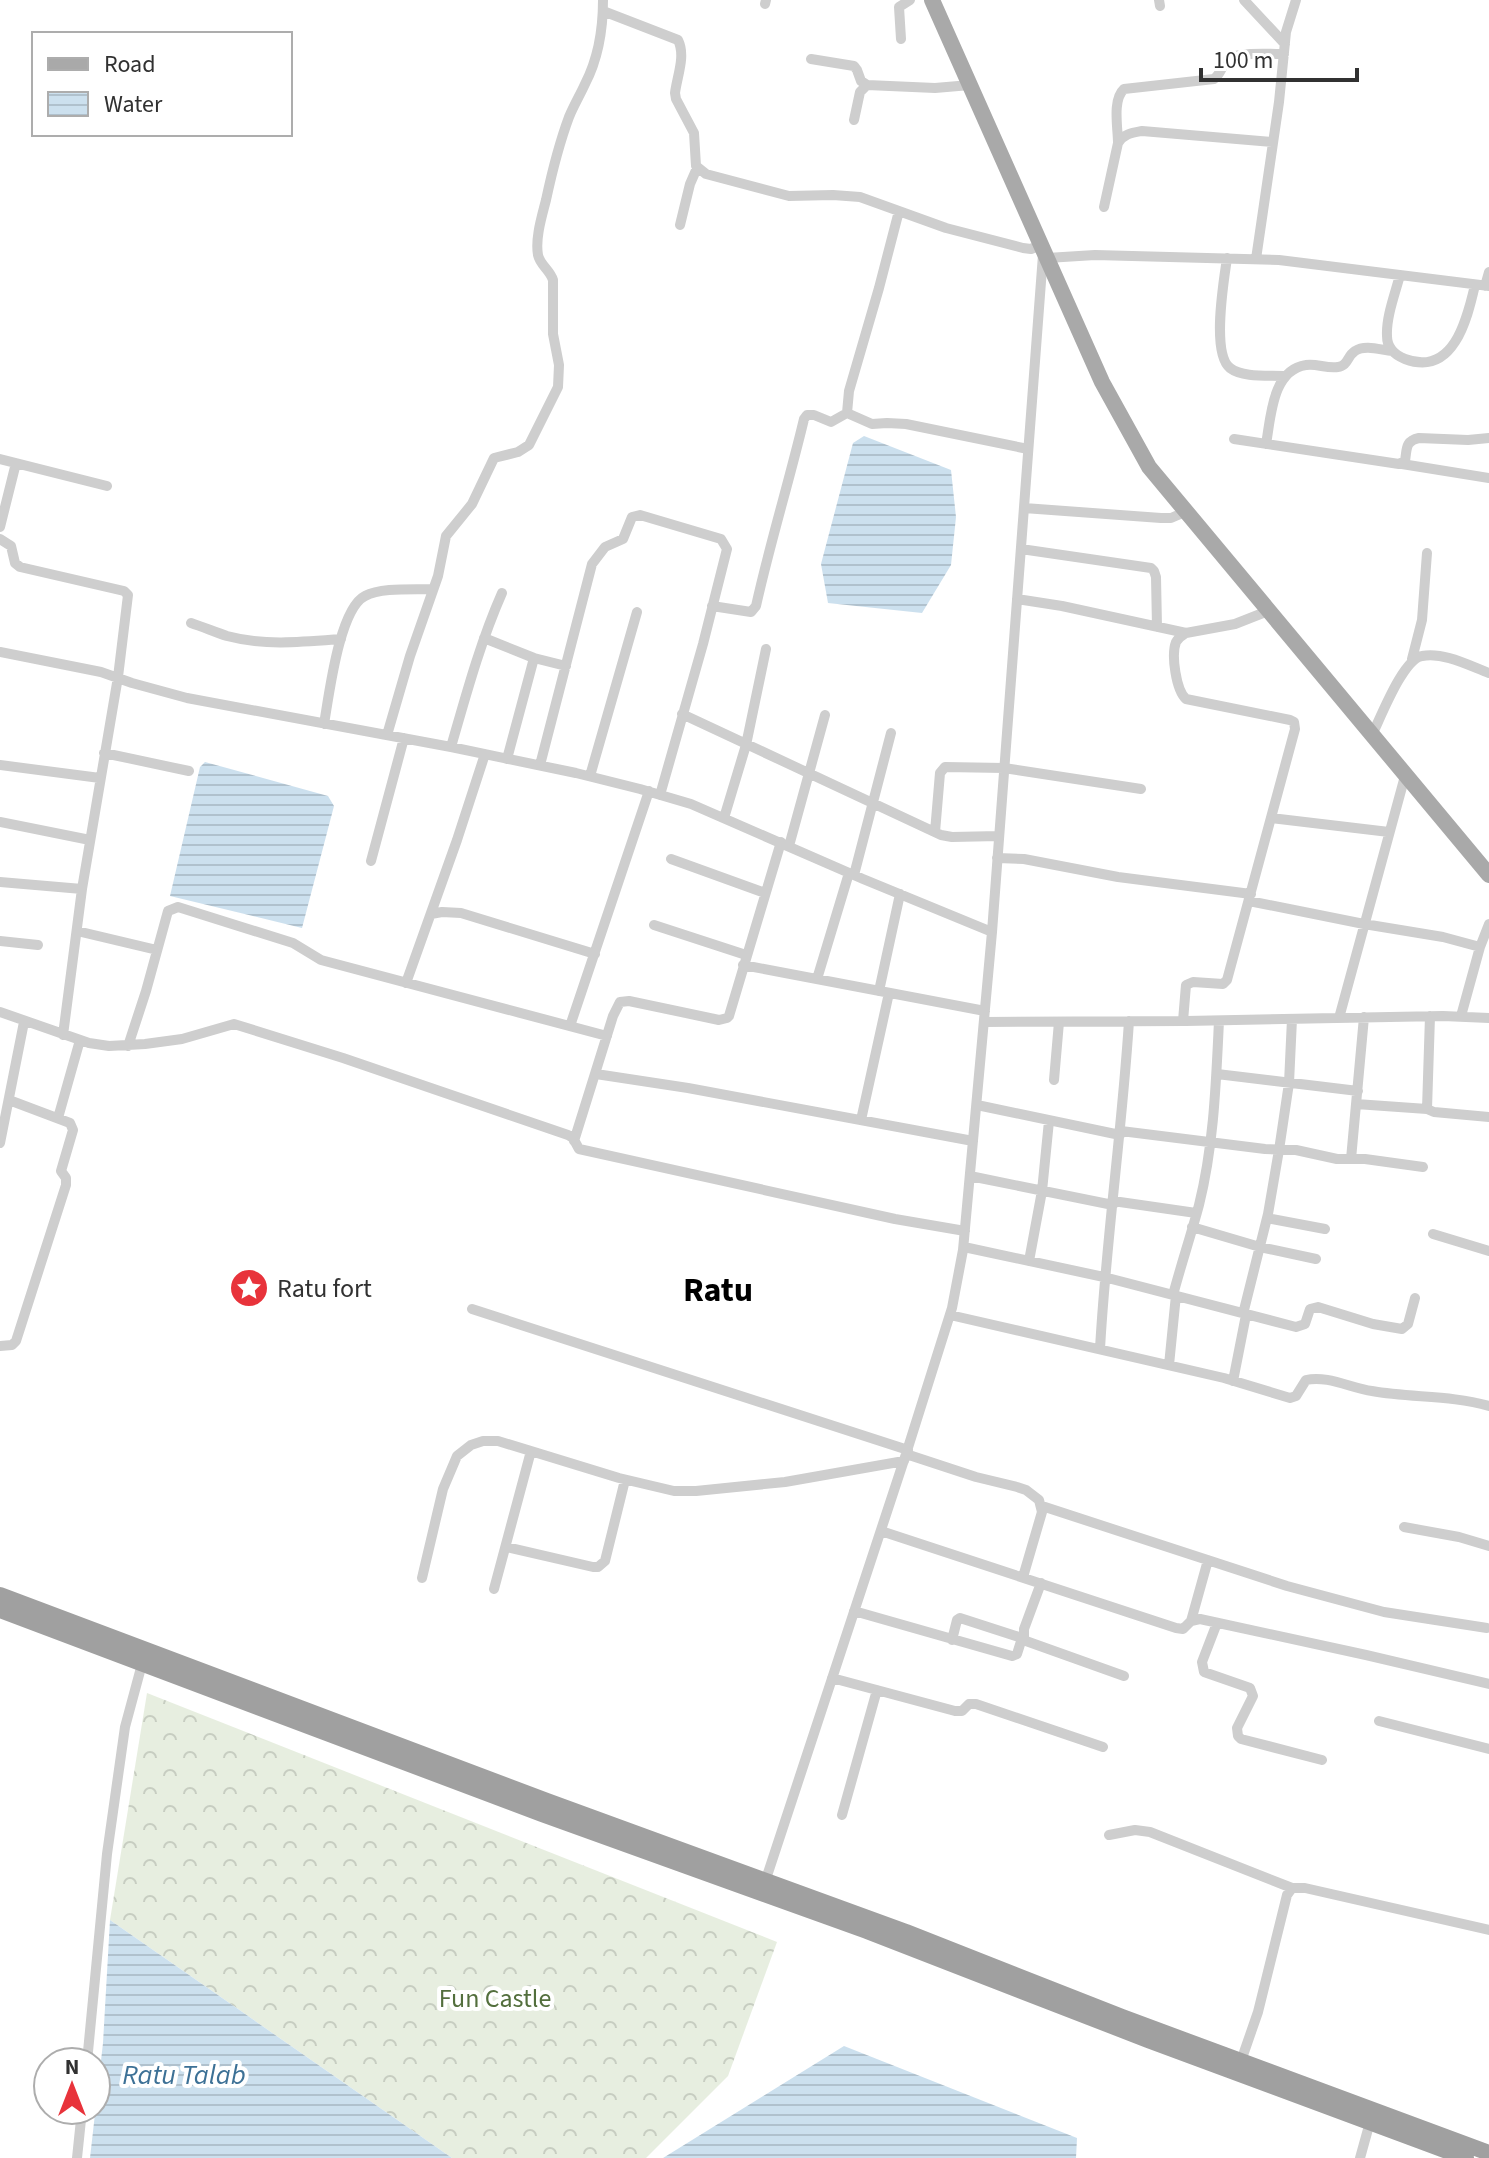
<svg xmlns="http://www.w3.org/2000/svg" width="1489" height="2158" font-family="'Source Sans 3',sans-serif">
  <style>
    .forest { fill: url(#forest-crowns) }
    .water { fill: url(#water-rules) }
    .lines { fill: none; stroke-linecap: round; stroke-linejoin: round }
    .minor { stroke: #cecece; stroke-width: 10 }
    .primary { stroke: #a9a9a9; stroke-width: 16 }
    .trunk { stroke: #a0a0a0; stroke-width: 16 }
    .labels { text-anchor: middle; stroke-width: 8; stroke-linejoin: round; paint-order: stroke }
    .poi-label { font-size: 26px; fill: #313131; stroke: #fff; text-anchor: start }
    .park-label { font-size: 26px; fill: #536f3d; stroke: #fff }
    .water-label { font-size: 28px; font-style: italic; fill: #3d7196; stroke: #fff }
    .district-label { font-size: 34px; font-weight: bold; fill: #000; stroke: #fff }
  </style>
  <defs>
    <pattern id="forest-crowns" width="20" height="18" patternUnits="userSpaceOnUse" patternTransform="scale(2)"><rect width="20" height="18" fill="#e7eee0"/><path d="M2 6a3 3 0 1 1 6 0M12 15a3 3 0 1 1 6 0" fill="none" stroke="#c7cdc1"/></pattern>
    <pattern id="water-rules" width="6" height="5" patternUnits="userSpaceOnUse" patternTransform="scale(2)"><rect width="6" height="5" fill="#cce0ee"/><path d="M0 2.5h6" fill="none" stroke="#b0c1cd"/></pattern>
  </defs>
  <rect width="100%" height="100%" fill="#fff"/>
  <path class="forest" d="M147 1693 777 1942 728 2076 646 2158H452L110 1920Z"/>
  <path class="water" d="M864 436 951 470 956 517 951 565 922 613 828 603 821 564 853 443Z
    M205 762 328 796 334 806 302 928 170 896 200 767Z
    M110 1920 452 2158H90L103 2043Z
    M844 2046 1077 2138 1076 2158H663Z"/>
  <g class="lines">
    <path class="minor" d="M1159 0 1160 6
      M1244 0 1285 44
      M765 4 766 0
      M603 11 678 40C686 56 677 76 675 93L676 99 694 133 696 166 706 174 789 196 833 195 860 197 946 228 1023 248 1031 249 1041 245
      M901 39 899 7 910 0
      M811 59 854 66 857 70 861 81 867 85
      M854 120 860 92 867 85 935 88 970 85
      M1118 143C1118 128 1112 100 1124 89L1214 79C1222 73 1222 63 1230 58 1238 52 1273 54 1284 54
      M1104 207 1118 143C1124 134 1131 133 1142 131L1273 142
      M680 225 690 184 697 168
      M1047 258 1095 255 1279 260 1489 286
      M1227 258C1224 280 1211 353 1230 368 1243 378 1269 375 1285 376
      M1256 259 1279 102 1286 32 1296 0
      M1400 275C1395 294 1386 317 1387 336 1387 348 1395 355 1405 359 1453 377 1467 320 1475 285
      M1485 286 1489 272
      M847 413 849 391 879 288 899 211
      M1234 439 1399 464 1405 461C1407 449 1405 441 1419 438L1468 440 1489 438
      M1266 444C1271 417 1272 370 1306 365 1316 363 1327 369 1338 367 1348 366 1347 356 1355 351 1365 344 1381 350 1392 351
      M0 459 107 486
      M1402 464 1489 478
      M1024 508 1161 518H1171L1185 512
      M0 527 16 463
      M0 539 11 546 15 563 20 567 124 591 128 595 118 677 82 889 63 1035
      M1021 549 1151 568 1154 571 1156 577 1157 627
      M1017 599 1062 606 1186 633
      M712 606 751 612 756 606C770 543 789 482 804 419L807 415H814L831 422 847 413 872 424 887 423 906 424 1028 449
      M191 623C203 627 215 632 227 636 264 646 303 642 341 639
      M484 638 534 658 566 666
      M0 652 101 672 132 683 187 698 451 747 576 773 640 789 691 804 863 879 992 932
      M1412 659 1422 620 1427 553
      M682 714 941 835 952 837 999 836
      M324 724C329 696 339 609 365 596 382 587 415 590 433 589
      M387 735 410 656 438 576 446 536 472 504 494 458 518 452 529 445 558 387 559 365 553 334V280C550 270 540 265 538 255 535 238 542 216 546 200 552 172 559 144 569 117 574 105 580 95 585 84 598 59 603 28 603 0
      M1372 735C1381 717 1403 659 1422 656 1444 652 1468 665 1489 673
      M451 747C466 695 480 643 502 593
      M104 753 189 771
      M507 759 534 658
      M0 765 100 778
      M540 765 592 564 605 547 623 539 632 517 640 515 721 539 727 549 703 644 660 795
      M590 776 637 612
      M724 818 746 745 766 649
      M1271 818 1389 832
      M0 822 90 840
      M935 832 940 773 945 767 1004 768 1141 789
      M789 846 825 715
      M997 858 1024 859 1118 877 1251 894
      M671 859 765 893
      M371 861 404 738
      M854 875 891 733
      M0 882 82 889
      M1249 901 1364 924 1443 937 1480 947
      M431 914 442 912 461 913 595 954
      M654 925 746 955
      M77 931 157 950
      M0 941 38 945
      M743 965 985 1011
      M817 979 849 873
      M406 983 457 840 485 754
      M879 991 900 894
      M0 1012 89 1043 109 1046 145 1044 182 1039 234 1024 343 1058 568 1135 573 1138 579 1149 895 1219 965 1231
      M1430 1016 1427 1109 1434 1112 1489 1117
      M1461 1016 1480 947 1489 924
      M1339 1018 1405 776
      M1183 1021 1186 985 1193 982 1223 984 1227 980 1295 729 1294 722 1290 720 1186 699C1176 690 1171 655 1176 642 1179 637 1181 636 1186 633L1235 624 1268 611
      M984 1022 1186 1021 1443 1016 1489 1018
      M570 1026 649 791
      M128 1046 146 991 168 911 178 907 293 943 321 960 607 1036
      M596 1074 688 1088 973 1141
      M1217 1074 1358 1091
      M1054 1080 1059 1022
      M1356 1104 1427 1109
      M977 1105 1120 1135
      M58 1118 80 1040
      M861 1120 889 993
      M1121 1131 1265 1149 1296 1150 1337 1159H1365L1423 1167
      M574 1141 613 1016 620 1002 629 1001 719 1020 727 1018 729 1016 781 842
      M0 1143 24 1022
      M1351 1159 1364 1017
      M970 1176 1113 1205
      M1113 1201 1196 1213
      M1267 1218 1325 1229
      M1192 1227 1260 1247 1316 1259
      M1433 1234 1489 1251
      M964 1247 1104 1277 1296 1327 1305 1324 1310 1309 1318 1307 1373 1324 1402 1329 1408 1324 1415 1298
      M1029 1261 1042 1191 1049 1121
      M1173 1295C1181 1265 1191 1235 1199 1205 1214 1145 1216 1082 1219 1021
      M472 1309 908 1450
      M1243 1314 1268 1214 1279 1150 1289 1083 1292 1019
      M950 1315 1224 1378 1290 1398 1296 1396 1306 1380C1327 1375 1351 1388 1372 1391 1411 1398 1451 1395 1489 1406
      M0 1346 12 1345 16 1341 66 1185V1178L61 1171 73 1130 70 1123 9 1100
      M1100 1349C1106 1240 1122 1131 1129 1021
      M1169 1365 1176 1295
      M1233 1381 1246 1315
      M906 1454 976 1477 1017 1487 1026 1490 1039 1500 1042 1512 1023 1577
      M1042 1506 1287 1586 1384 1612 1487 1628
      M1404 1527 1459 1537 1489 1546
      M881 1531 1176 1628 1183 1629 1191 1621 1200 1619 1366 1655 1489 1684
      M506 1547 593 1567H598L605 1561 625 1480
      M422 1578 443 1489 457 1456 471 1445 483 1441H498L619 1478 674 1491H696L785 1482 904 1461
      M1041 1583 1024 1629V1639L1026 1641 1124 1676
      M494 1589 531 1451
      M854 1611 1012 1656 1017 1654 1023 1635
      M1191 1621 1208 1560
      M1217 1623 1202 1662 1204 1672 1250 1688 1253 1696 1237 1728 1238 1736 1241 1739 1322 1760
      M952 1640 957 1620 960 1618 1022 1638
      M832 1678 955 1711H962L969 1704H976L1103 1747
      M1379 1721 1489 1749
      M842 1815 877 1690
      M1109 1835 1135 1830 1150 1832 1292 1888
      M766 1879 906 1454 952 1308 963 1250 992 932 1043 255
      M1241 2061 1258 2012 1287 1895 1292 1888H1305L1489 1930
      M87 2062 107 1854 125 1727 142 1664
      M77 2158 82 2110
      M1360 2158 1370 2122"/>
    <path class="primary" d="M932 0 1102 382 1149 467 1489 875"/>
    <path class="trunk" d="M0 1595 547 1801 906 1932 1122 2017 1489 2153
      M0 1610 542 1814 867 1931 1148 2040 1466 2158"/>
  </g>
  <defs>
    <symbol id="sight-disc" viewBox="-11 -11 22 22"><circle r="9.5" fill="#e8333b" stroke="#fff"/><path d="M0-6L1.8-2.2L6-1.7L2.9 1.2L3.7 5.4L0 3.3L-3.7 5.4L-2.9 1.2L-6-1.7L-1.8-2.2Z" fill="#fff"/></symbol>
  </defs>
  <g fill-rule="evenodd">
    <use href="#sight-disc" x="227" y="1266" width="44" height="44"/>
  </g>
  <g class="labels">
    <g class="poi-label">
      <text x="277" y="1297">Ratu fort</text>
    </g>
    <g class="park-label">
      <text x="495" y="2007">Fun Castle</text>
    </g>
    <g class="water-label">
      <text x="184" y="2084">Ratu Talab</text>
    </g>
    <g class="district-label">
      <text x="718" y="1301">Ratu</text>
    </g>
  </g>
  <rect x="32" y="32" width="260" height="104" fill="#ffffff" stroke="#adadad" stroke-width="2"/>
  <rect x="48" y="58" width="40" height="12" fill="#a9a9a9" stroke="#adadad" stroke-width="2"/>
  <text x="104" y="72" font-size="24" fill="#313131">Road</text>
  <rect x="48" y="92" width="40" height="24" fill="url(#water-rules)" stroke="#adadad" stroke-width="2"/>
  <text x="104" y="112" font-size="24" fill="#313131">Water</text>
  <g transform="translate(72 2086)"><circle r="38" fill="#ffffff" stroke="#adadad" stroke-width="2"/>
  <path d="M0-6L14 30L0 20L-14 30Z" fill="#e8333b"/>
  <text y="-12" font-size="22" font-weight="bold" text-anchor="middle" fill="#313131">N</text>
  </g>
  <path d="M1201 68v12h156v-12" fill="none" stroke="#313131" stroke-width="4"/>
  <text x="1213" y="68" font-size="24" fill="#313131" stroke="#ffffff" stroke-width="6" paint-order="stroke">100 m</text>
</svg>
